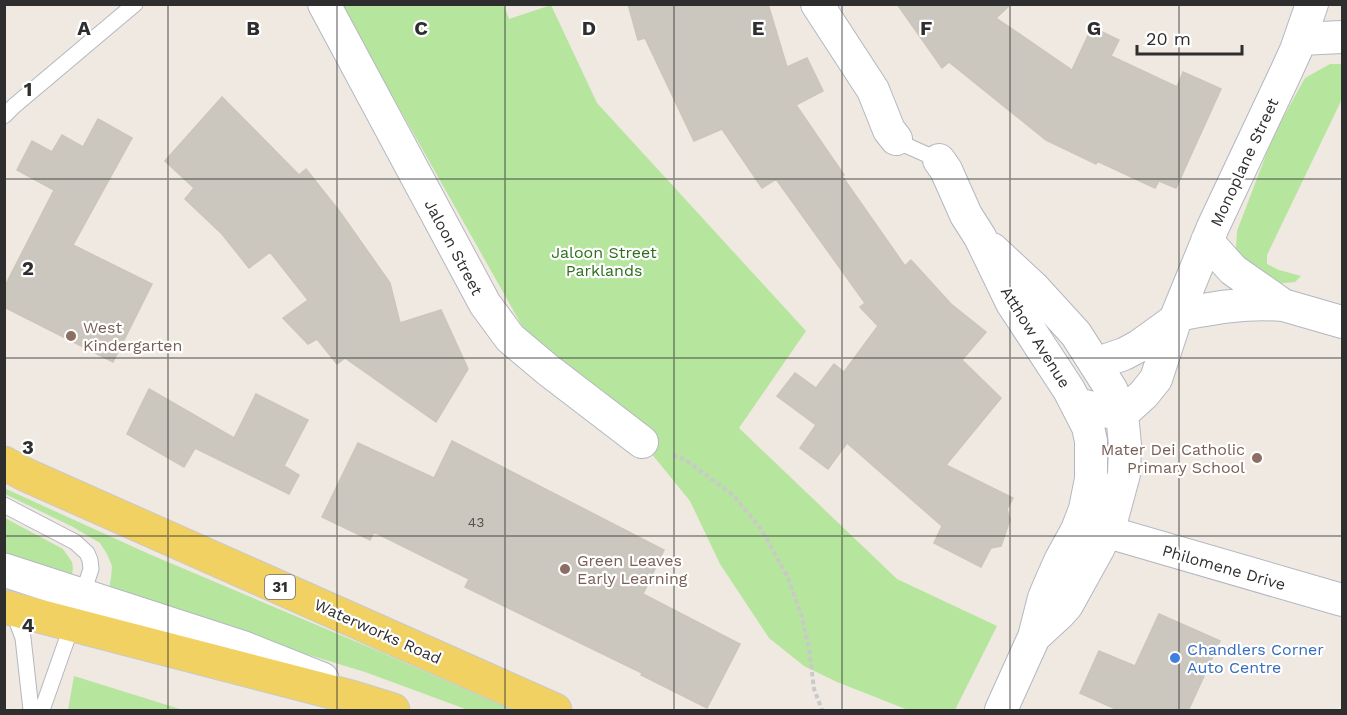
<svg xmlns="http://www.w3.org/2000/svg" width="1347" height="715" font-family="'Work Sans',sans-serif">
  <style>
    .green { fill: #b6e59e }
    .building { fill: #cbc7bf; stroke: #cbc5ba; stroke-width: 1.5 }
    .lines { fill: none; stroke-linecap: round; stroke-linejoin: round }
    .lane-casing { stroke: #b4b7c1; stroke-width: 17 }
    .street-casing { stroke: #b4b7c1; stroke-width: 34 }
    .secondary-casing { stroke: #b4b7c1; stroke-width: 35 }
    .primary-casing { stroke: #c9c9c9; stroke-width: 35 }
    .path { stroke: #c9c9c9; stroke-width: 4; stroke-dasharray: 4.5 3; stroke-linecap: butt }
    .lane { stroke: #fff; stroke-width: 15 }
    .street { stroke: #fff; stroke-width: 32 }
    .secondary { stroke: #fff; stroke-width: 33 }
    .primary { stroke: #f2d163; stroke-width: 33 }
    .grid { fill: none; stroke: #2e2e2e; stroke-width: 1.5; stroke-opacity: 0.55 }
    .education-dot { fill: #8d6e63; stroke: #fff; stroke-width: 2 }
    .shop-dot { fill: #3f7fe0; stroke: #fff; stroke-width: 2 }
    .labels { text-anchor: middle; stroke-width: 4.5; stroke-linejoin: round; paint-order: stroke }
    .number-label { font-size: 14px; fill: #555452 }
    .shield { fill: #fff; stroke: #6d6d6d; stroke-width: 1.5 }
    .shield-label { font-size: 15px; font-weight: bold; fill: #2e2e2e }
    .street-label { font-size: 16px; fill: #2e2e2e; stroke: #fff }
    .park-label { font-size: 16px; fill: #2c6e1b; stroke: #fff }
    .education-label { font-size: 16px; fill: #785e54; stroke: #fff; text-anchor: start }
    .shop-label { font-size: 16px; fill: #366cbe; stroke: #fff; text-anchor: start }
    .grid-label { font-size: 20px; text-anchor: middle; font-weight: bold; fill: #2e2e2e; stroke: #fff; stroke-width: 4.5; stroke-linejoin: round; paint-order: stroke }
  </style>
  <rect width="100%" height="100%" fill="#efe9e1"/>
  <path class="green" d="M341 5H504L509 19 551 5 597 103 806 331 739 428 897 579 997 626 955 710H908L837 682 804 666 769 638 720 564 690 501 642 442 525 331Z
    M1330 64H1342V99L1267 255V264L1279 270 1301 276 1295 282 1275 284 1238 254 1236 248 1237 231 1274 134 1305 78Z
    M4 488 149 554 383 653 512 710H468L365 672 108 594 111 578 112 566 107 554 100 543 73 527 5 494Z
    M5 518 63 549 72 562 73 568 72 574 68 577 5 555Z
    M74 676 183 710H68Z"/>
  <path class="building" d="M628 4H768L787 67 807 58 823 91 796 105 844 175 842 176 905 266 911 260 951 304 986 332 962 360 1001 398 946 465 1013 498 1007 509 1010 520 1001 546 991 548 981 567 934 543 942 526 847 443 828 469 800 448 816 425 777 396 795 373 816 388 834 364 844 372 878 326 860 307 865 303 776 179 762 188 722 129 694 141 645 38 638 40Z
    M897 4H1011L996 18 1072 70 1092 27 1119 40 1111 56 1177 87 1183 72 1221 89 1176 188 1159 181 1155 188 1097 161 1096 164 1046 140 949 62 942 68Z
    M222 97 299 175 306 169 340 212 390 283 400 323 441 310 468 369 436 422 345 358 337 364 317 339 308 344 283 318 308 300 270 252 249 268 222 234 185 199 194 188 165 161Z
    M98 119 132 138 73 245 152 284 113 362 4 307V288L54 190 17 170 32 141 52 152 62 135 83 147Z
    M149 389 234 438 256 394 308 420 284 466 299 475 289 494 195 448 184 467 127 434Z
    M452 441 664 550 643 594 740 644 707 708 641 675 642 673 465 587 469 579 374 532 370 540 322 517 358 443 434 478Z
    M1159 614 1220 641 1188 711H1120L1080 693 1099 651 1135 666Z"/>
  <g class="lines">
    <defs>
      <path id="lane" d="M4 116 14 106 135 4
        M896 139 903 144 939 160
        M4 505 75 542 87 553 90 560 91 569 81 599
        M13 611 23 638 31 710
        M42 710 73 622"/>
      <path id="street" d="M324 4 485 304 510 338 548 370 642 442
        M817 4 873 90 889 130 896 139
        M1300 39 1342 37
        M939 160 946 170 966 215 980 237 1012 303 1069 390 1088 427 1091 441V479L1085 509 1077 530 1060 561 1049 586 1044 598 1034 637 1001 710
        M1207 241 1233 270 1283 305
        M992 249 1034 288 1076 334 1111 389 1119 407 1123 424 1125 445 1124 474 1111 522 1098 549 1067 605 1059 614 1034 637
        M1177 315C1213 308 1245 302 1283 305L1342 322
        M1095 364 1124 354 1139 346 1175 320
        M1077 404 1121 415 1144 394 1156 379 1177 315 1213 227 1286 72 1296 50 1312 4
        M1087 526 1342 600"/>
      <path id="secondary" d="M4 570 244 648 322 679"/>
      <path id="primary" d="M4 463 24 474 555 710
        M4 607 351 697 393 710"/>
    </defs>
    <use href="#lane" class="lane-casing"/>
    <use href="#street" class="street-casing"/>
    <use href="#secondary" class="secondary-casing"/>
    <use href="#primary" class="primary-casing"/>
    <path class="path" d="M673 455 686 460 733 495 761 529 788 578 801 614 809 648 814 689 822 710"/>
    <use href="#lane" class="lane"/>
    <use href="#street" class="street"/>
    <use href="#secondary" class="secondary"/>
    <use href="#primary" class="primary"/>
  </g>
  <path class="grid" d="M168 4V710M337 4V710M505 4V710M674 4V710M842 4V710M1010 4V710M1179 4V710M4 179H1342M4 358H1342M4 536H1342"/>
  <g class="education-dot">
    <circle cx="71" cy="336" r="6"/>
    <circle cx="1257" cy="458" r="6"/>
    <circle cx="565" cy="569" r="6"/>
  </g>
  <circle class="shop-dot" cx="1175" cy="658" r="6"/>
  <g class="labels">
    <g class="number-label">
      <text x="476" y="527">43</text>
    </g>
    <rect class="shield" x="265" y="575" width="30" height="24" rx="4.5"/>
    <g class="shield-label">
      <text x="280" y="592">31</text>
    </g>
    <g class="street-label">
      <text transform="translate(1244 162) rotate(-65)" y="6">Monoplane Street</text>
      <text transform="translate(454 247) rotate(62)" y="6">Jaloon Street</text>
      <text transform="translate(1036 337) rotate(58)" y="6">Atthow Avenue</text>
      <text transform="translate(1224 567) rotate(16)" y="6">Philomene Drive</text>
      <text transform="translate(378 631) rotate(24)" y="6">Waterworks Road</text>
    </g>
    <g class="park-label">
      <text x="604" y="258">Jaloon Street<tspan x="604" dy="18">Parklands</tspan></text>
    </g>
    <g class="education-label">
      <text x="83" y="333">West<tspan x="83" dy="18">Kindergarten</tspan></text>
      <text x="1245" y="455" text-anchor="end">Mater Dei Catholic<tspan x="1245" dy="18">Primary School</tspan></text>
      <text x="577" y="566">Green Leaves<tspan x="577" dy="18">Early Learning</tspan></text>
    </g>
    <g class="shop-label">
      <text x="1187" y="655">Chandlers Corner<tspan x="1187" dy="18">Auto Centre</tspan></text>
    </g>
  </g>
  <g class="grid-label">
    <text x="84" y="35">A</text>
    <text x="253" y="35">B</text>
    <text x="421" y="35">C</text>
    <text x="589" y="35">D</text>
    <text x="758" y="35">E</text>
    <text x="926" y="35">F</text>
    <text x="1094" y="35">G</text>
    <text x="28" y="96">1</text>
    <text x="28" y="275">2</text>
    <text x="28" y="454">3</text>
    <text x="28" y="632">4</text>
  </g>
  <rect width="1347" height="715" fill="none" stroke="#2e2e2e" stroke-width="12"/>
  <path d="M1137 45v9h105v-9" fill="none" stroke="#2e2e2e" stroke-width="3"/>
  <text x="1146" y="45" font-size="18" fill="#2e2e2e" stroke="#ffffff" stroke-width="4.5" paint-order="stroke">20 m</text>
</svg>
